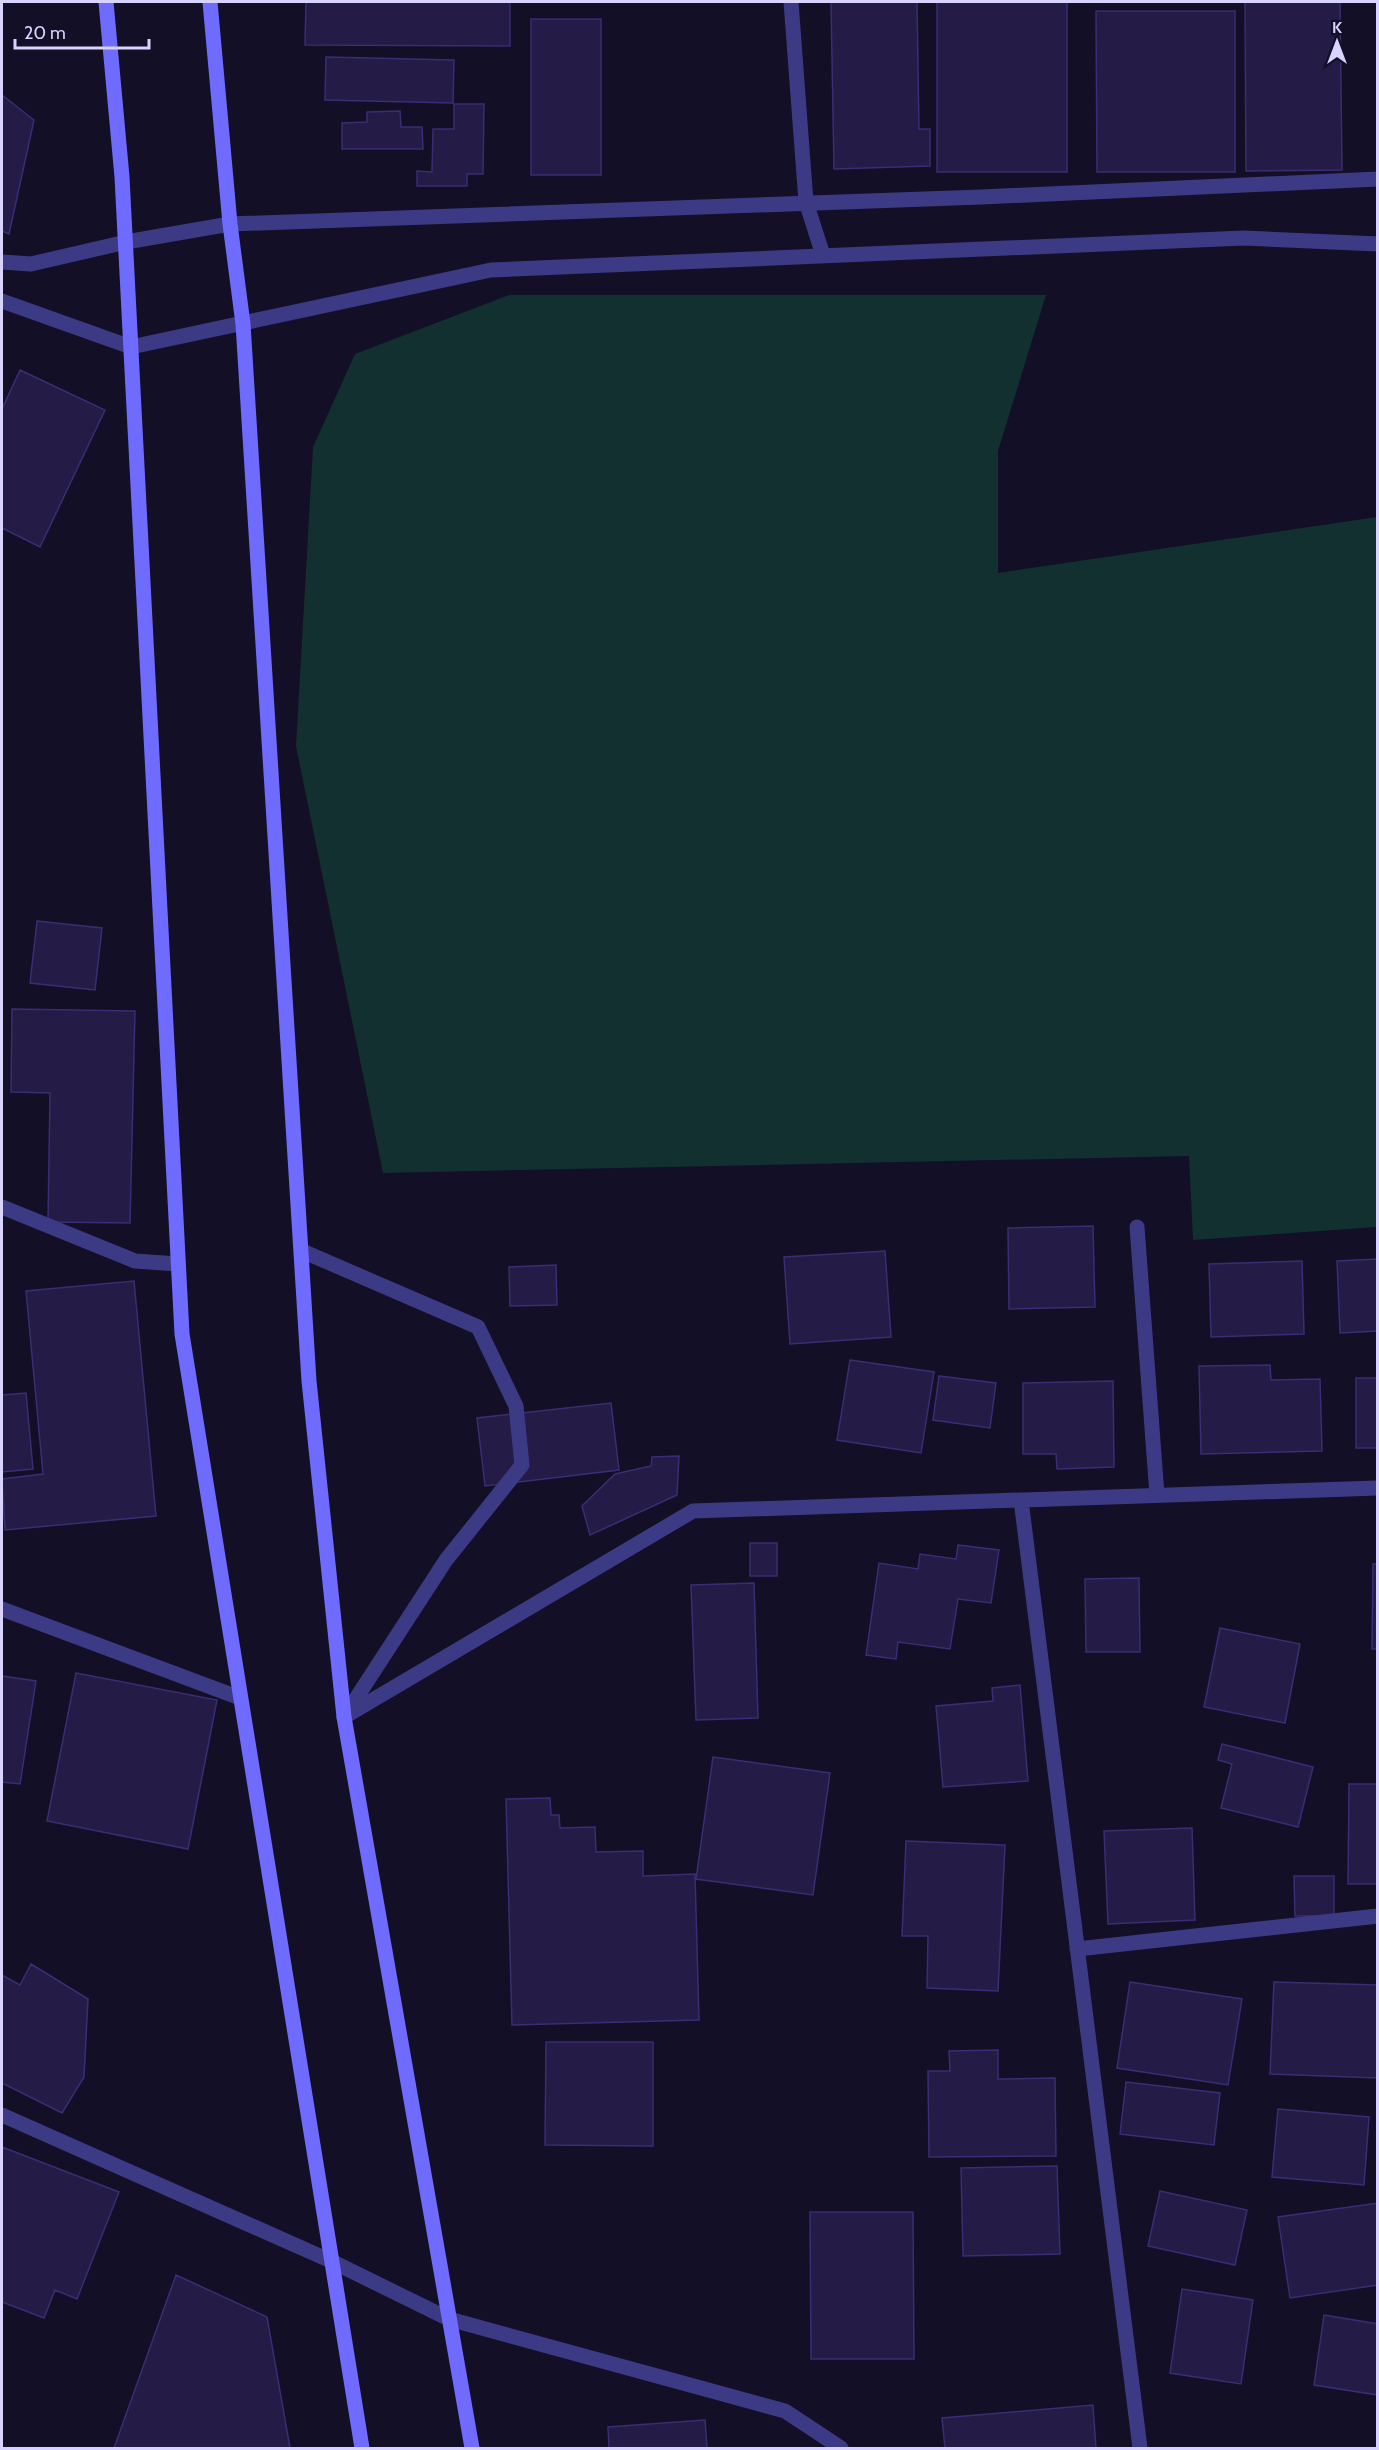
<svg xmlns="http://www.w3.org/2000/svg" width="1379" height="2450" font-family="Cabin,sans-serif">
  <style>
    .green { fill: #12302f }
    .building { fill: #241b47; stroke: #3b2d73; stroke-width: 1.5 }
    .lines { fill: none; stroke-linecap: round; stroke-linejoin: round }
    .service { stroke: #3d3a85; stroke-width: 15 }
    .minor { stroke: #3d3a85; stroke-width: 15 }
    .tertiary { stroke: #3d3a85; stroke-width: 15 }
    .secondary { stroke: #6f6bff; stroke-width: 15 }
  </style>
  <rect width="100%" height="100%" fill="#130f26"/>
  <path class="green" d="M509 295H1046L998 451V573L1377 517V1227L1193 1240 1189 1156 383 1173 296 746 313 447 355 354Z"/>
  <path class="building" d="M306 2H510V46L305 45Z
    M831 2H917L919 129H930V166L834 169Z
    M937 2H1067V172H937Z
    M1245 2H1340L1342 170 1246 171Z
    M1096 11H1235V172H1097Z
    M531 19H601V175H531Z
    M326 57 454 60 453 103 325 100Z
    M2 95 34 120 9 234 2 231Z
    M454 104H484L483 174H467V186H417V171L432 172 433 129H454Z
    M400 111 401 127H422L423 149H342V123L367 122V112Z
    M20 370 105 410 40 547 2 528V409Z
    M37 921 102 928 95 990 30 983Z
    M12 1009 135 1011 130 1223 48 1222 50 1093 11 1092Z
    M1093 1226 1095 1307 1009 1309 1008 1228Z
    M885 1251 891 1337 790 1344 784 1257Z
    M1378 1259V1331L1340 1333 1337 1261Z
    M1302 1261 1304 1334 1211 1337 1209 1264Z
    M556 1265 557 1305 510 1306 509 1267Z
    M134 1281 156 1516 5 1530 2 1479 43 1474 26 1291Z
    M850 1360 934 1372 921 1453 837 1440Z
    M1270 1365 1271 1380 1320 1379 1322 1451 1201 1454 1199 1366Z
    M939 1376 996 1383 990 1428 933 1420Z
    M1356 1378H1378V1448H1356Z
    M1113 1381 1114 1467 1057 1469 1056 1454H1023V1383Z
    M26 1393 33 1469 2 1472V1395Z
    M611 1403 619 1470 485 1486 477 1418Z
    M679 1456 677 1495 590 1535 582 1506 615 1474 651 1466 652 1457Z
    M750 1543H777V1576H750Z
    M958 1545 999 1550 991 1603 958 1599 950 1649 898 1642 896 1659 866 1655 879 1563 918 1569 920 1554 956 1559Z
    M1373 1564H1378V1649H1372Z
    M1139 1578 1140 1652H1086L1085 1579Z
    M754 1583 758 1718 696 1720 691 1585Z
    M1220 1628 1300 1644 1285 1723 1204 1707Z
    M76 1673 217 1700 188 1849 47 1821Z
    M2 1676 36 1681 20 1784 2 1782Z
    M1020 1685 1028 1781 943 1787 936 1706 993 1701 992 1688Z
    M1222 1744 1313 1767 1298 1827 1221 1808 1232 1764 1218 1760Z
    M713 1757 830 1773 813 1895 696 1879Z
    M1349 1784H1378V1884H1348Z
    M550 1798 551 1815H559L560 1828 595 1827 596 1852 643 1851V1876L695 1874 699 2020 512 2025 506 1799Z
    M1192 1828 1195 1920 1108 1924 1104 1831Z
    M906 1841 1005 1845 998 1991 927 1988 928 1936H902Z
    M1294 1876H1334V1916H1295Z
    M31 1964 88 1999 84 2077 62 2113 2 2083V1975L20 1985Z
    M1130 1982 1242 1999 1228 2085 1117 2068Z
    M1274 1982 1378 1985V2078L1270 2074Z
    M546 2042H653V2146L545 2145Z
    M998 2050V2079L1055 2078 1056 2156 929 2157 928 2071H950L949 2051Z
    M1126 2082 1220 2093 1214 2145 1120 2134Z
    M1278 2109 1369 2117 1364 2185 1272 2177Z
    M2 2147 119 2192 77 2299 55 2290 44 2318 2 2302Z
    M1057 2166 1060 2254 963 2256 961 2168Z
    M1160 2191 1247 2210 1235 2265 1148 2246Z
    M1378 2203V2285L1290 2298 1278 2217Z
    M810 2212H913L914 2359H811Z
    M176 2275 267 2317 290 2448H114Z
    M1182 2289 1253 2300 1241 2384 1170 2373Z
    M1324 2315 1378 2324V2395L1314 2385Z
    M1093 2405 1096 2448H945L942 2418Z
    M705 2420 707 2448H609L608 2427Z"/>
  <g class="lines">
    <path class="service" d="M302 1251 478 1327 516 1406 522 1465 446 1560 344 1717"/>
    <path class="minor" d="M791 2 806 202 823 255
      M2 1207 135 1261 178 1264
      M1137 1227 1157 1495
      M1021 1500 1140 2448
      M2 1609 240 1698
      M344 1717 693 1511 1378 1488
      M1077 1949 1378 1916
      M2 2115 331 2261 449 2319 785 2411 841 2448"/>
    <path class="tertiary" d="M2 262 31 264 126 242 230 224 981 197 1378 179
      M2 301 131 347 491 270 1244 238 1378 244"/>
    <path class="secondary" d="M106 2 122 177 182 1334 362 2448
      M210 2 230 224 243 324 309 1381 344 1717 472 2448"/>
  </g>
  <rect width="1379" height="2450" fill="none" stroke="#d9d4ff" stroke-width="6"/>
  <g transform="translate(1337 42)" stroke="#130f26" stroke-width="4.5" paint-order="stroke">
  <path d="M0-4.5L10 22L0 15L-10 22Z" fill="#d9d4ff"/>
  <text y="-9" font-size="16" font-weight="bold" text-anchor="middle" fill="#d9d4ff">K</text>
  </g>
  <path d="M15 39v9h134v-9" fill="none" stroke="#d9d4ff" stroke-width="3"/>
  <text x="24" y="39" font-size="18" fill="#d9d4ff" stroke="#130f26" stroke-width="4.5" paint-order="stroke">20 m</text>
</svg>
